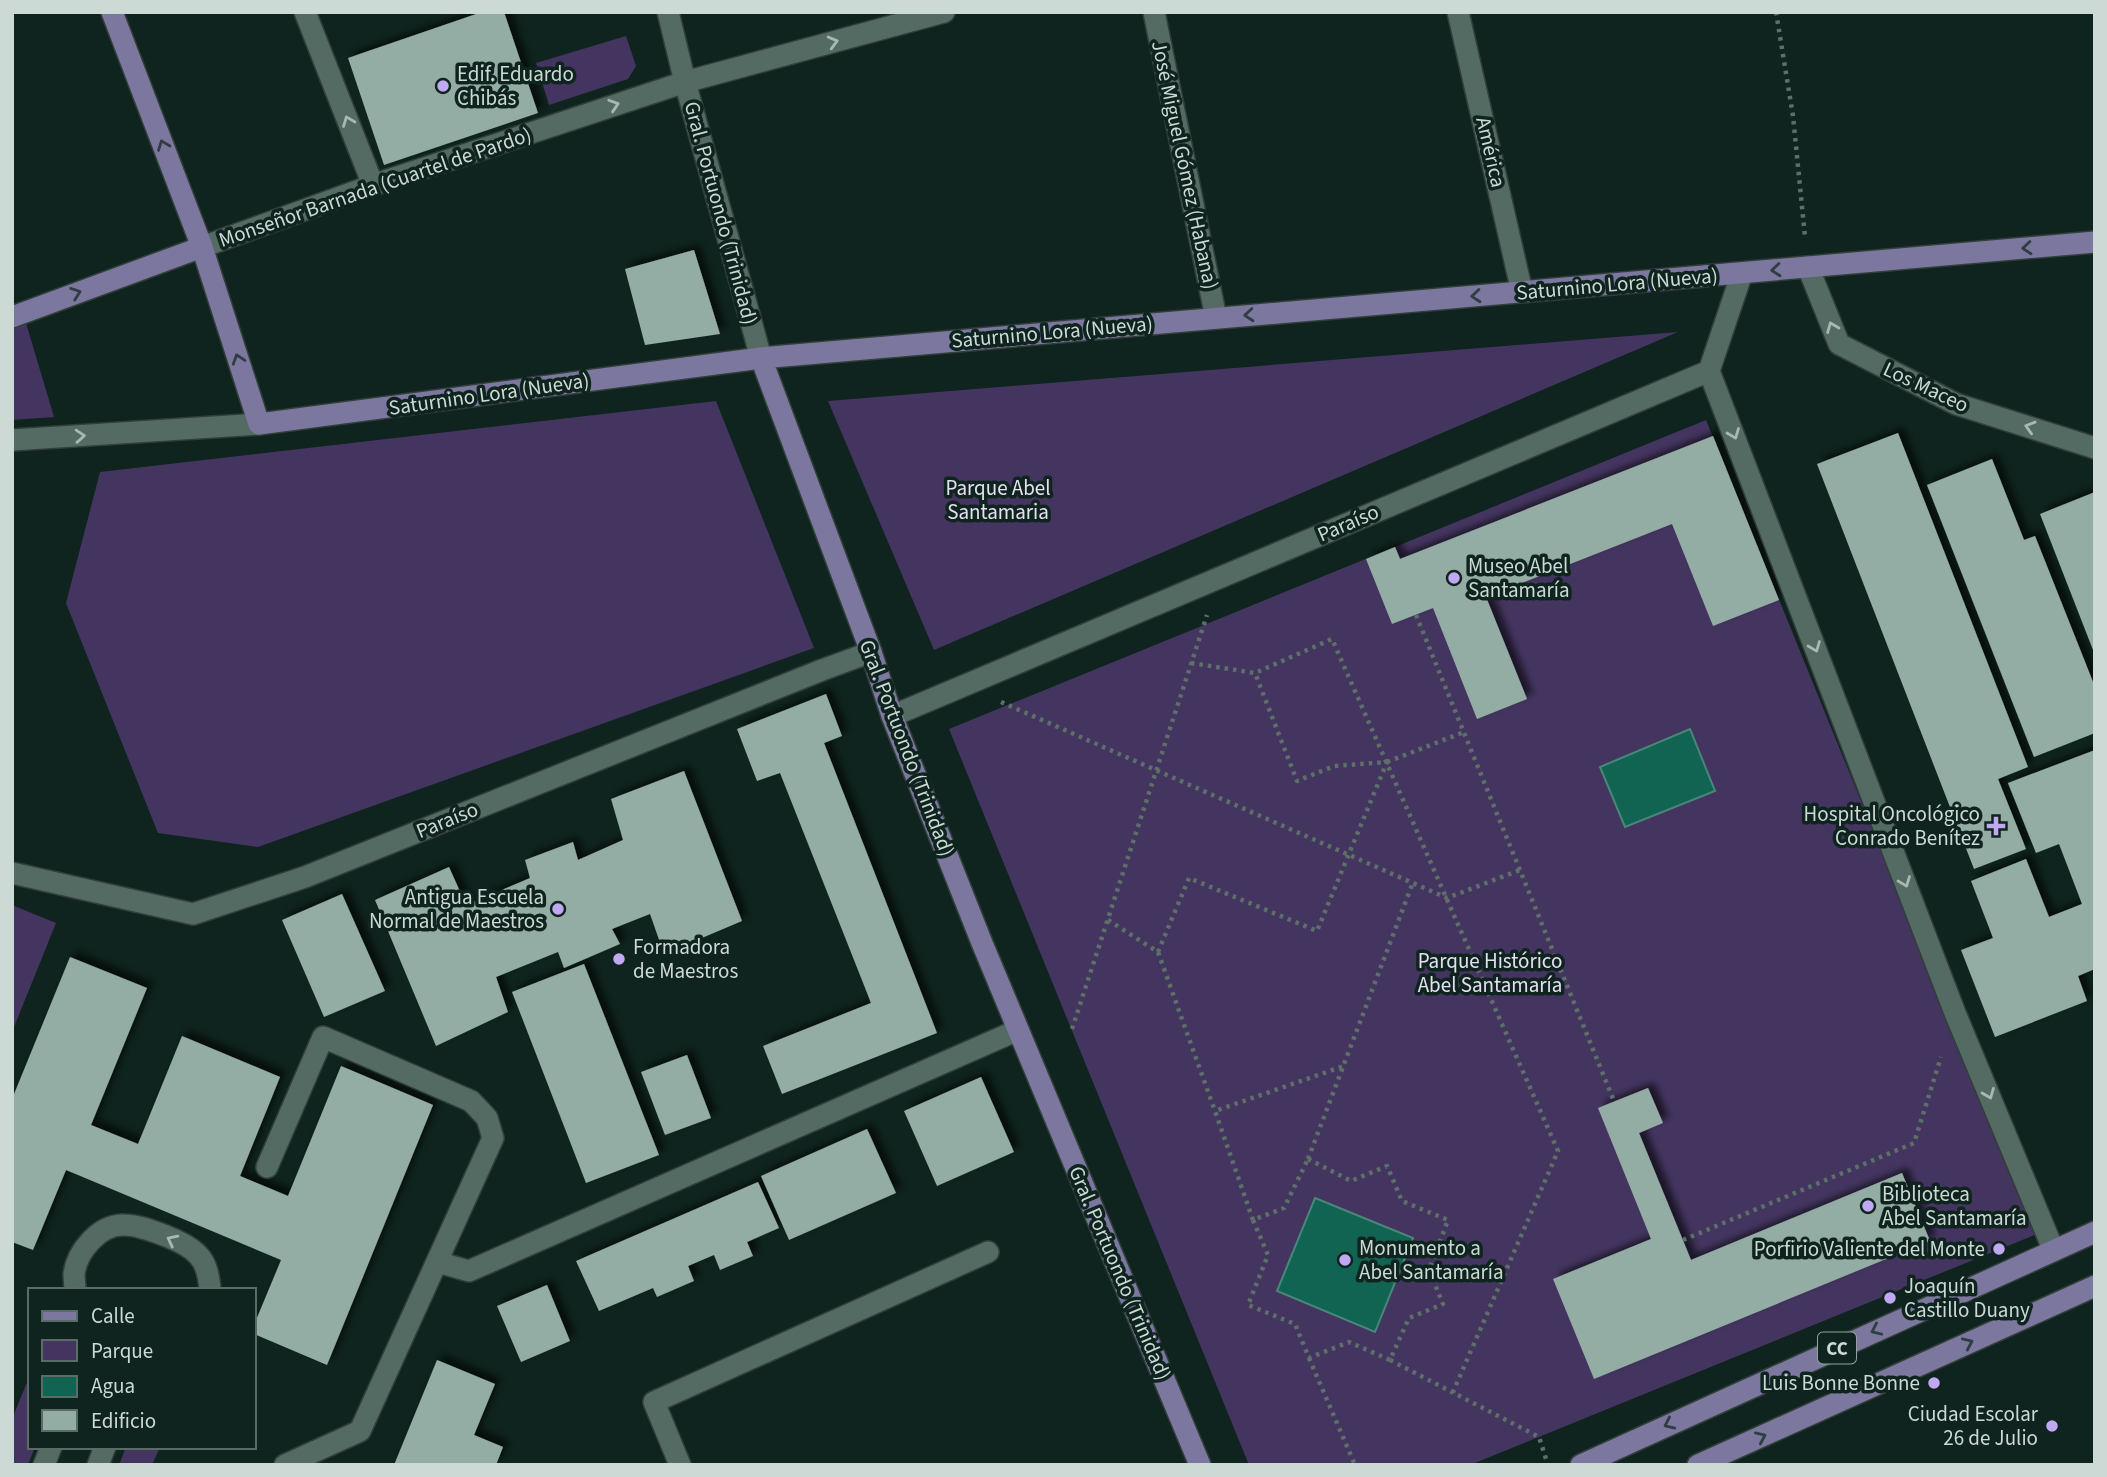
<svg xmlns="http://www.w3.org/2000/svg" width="2107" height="1477" font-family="'Source Sans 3',sans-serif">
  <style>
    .green { fill: #443560 }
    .water { fill: #116451; stroke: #498778; stroke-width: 2 }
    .building { fill: #94ada4; filter: url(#shadow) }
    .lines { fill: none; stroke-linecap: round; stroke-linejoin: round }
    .minor-casing { stroke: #313e39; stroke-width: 24 }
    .major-casing { stroke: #313e39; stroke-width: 24 }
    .path { stroke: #5d6f69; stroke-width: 4.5; stroke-dasharray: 3.5 5; stroke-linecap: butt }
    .minor { stroke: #546b63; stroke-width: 21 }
    .major { stroke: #7c779f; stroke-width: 21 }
    .oneway { stroke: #a8b8b2 }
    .oneway2 { stroke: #303d45 }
    .poi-dot { fill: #c0a8f3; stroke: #0f241e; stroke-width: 2.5 }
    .labels { text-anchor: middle; stroke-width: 7; stroke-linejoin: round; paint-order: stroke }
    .shield { fill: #0f241e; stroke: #93a39d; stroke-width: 2 }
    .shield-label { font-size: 19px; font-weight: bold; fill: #ccd9d4 }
    .poi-label { font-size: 21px; fill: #ccd9d4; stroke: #0f241e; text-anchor: start }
    .street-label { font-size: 21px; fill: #ccd9d4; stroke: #0f241e }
    .park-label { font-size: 21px; fill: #e5dff2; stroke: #0f241e }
  </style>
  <defs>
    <filter id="shadow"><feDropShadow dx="6" dy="-6" stdDeviation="3.5" flood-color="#0009"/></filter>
  </defs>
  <rect width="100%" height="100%" fill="#0f241e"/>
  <path class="green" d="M626 36 636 66 628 79 549 105 536 63Z
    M26 323 54 417 12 420V328Z
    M1678 332 934 650 828 401Z
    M716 401 814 648 258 847 158 833 66 603 100 472Z
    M1706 420 2037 1234 1470 1465H1249L949 729Z
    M12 905 56 923 12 1032Z
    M30 1375V1447H35L28 1465H12V1419Z
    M126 1447H160L152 1465H119Z"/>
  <path class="water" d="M1690 729 1715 791 1625 827 1600 767Z
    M1315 1198 1413 1238 1375 1332 1277 1291Z"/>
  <path class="building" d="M482 12H504L538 113 384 165 348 58Z
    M694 250 720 334 645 345 625 269Z
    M1898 433 2028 767 1998 779 2026 849 1974 869 1817 464Z
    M1713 436 1779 600 1713 626 1672 524 1486 597 1527 699 1477 719 1433 608 1392 624 1366 559 1395 547 1400 559Z
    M1992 459 2024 540 2035 536 2095 687V733L2034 757 1927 485Z
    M2095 492V655L2040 514Z
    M826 694 842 736 824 743 937 1033 782 1094 763 1046 871 1003 780 773 757 781 737 729Z
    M2095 750V969L2078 976 2087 1001 1995 1037 1961 950 1993 938 1971 881 2026 859 2049 917 2082 904 2059 844 2036 853 2008 783Z
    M684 771 742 921 664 954 650 914 612 929 620 944 564 968 558 952 496 977 508 1012 436 1046 375 900 449 867 466 905 530 878 525 860 573 842 578 860 623 840 611 799Z
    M342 894 385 991 324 1017 282 920Z
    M70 957 147 988 91 1125 138 1144 182 1036 280 1077 240 1176 288 1196 341 1066 433 1105 327 1365 254 1334V1325L281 1260 66 1170 33 1250 12 1242V1099Z
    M584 964 659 1155 586 1183 512 992Z
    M687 1055 711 1118 665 1135 641 1072Z
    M981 1077 1014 1152 937 1186 904 1111Z
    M1648 1088 1663 1123 1639 1133 1691 1260 1902 1173 1930 1241 1594 1379 1553 1279 1651 1239 1598 1108Z
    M867 1129 896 1193 789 1240 761 1176Z
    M758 1182 779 1228 747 1242 753 1256 720 1270 714 1255 688 1266 694 1281 657 1297 653 1288 599 1311 576 1261Z
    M547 1285 570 1341 521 1362 497 1306Z
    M437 1360 495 1384 474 1435 503 1447 496 1465H394Z"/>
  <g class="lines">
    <defs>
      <path id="minor" d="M305 12 373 185
        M668 12 685 82 761 358
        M1154 12 1216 318
        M1458 12 1522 292
        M202 247 373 185 685 82 944 12
        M1808 267 1839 344 1956 404 2095 448
        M1709 371 1955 1013 2053 1249
        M12 440 259 424
        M892 716 1709 371 1742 273
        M12 873 193 914 305 877 822 670 871 652
        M267 1167 323 1037 471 1101 487 1118 493 1138 360 1431 285 1465
        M437 1262 469 1271 1018 1030
        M75 1290C75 1285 74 1279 74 1274 77 1251 100 1224 124 1225 138 1225 153 1231 166 1236 176 1240 191 1247 198 1255 207 1264 209 1277 210 1290
        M44 1465 51 1447
        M98 1465 105 1447
        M680 1465 654 1402 988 1252"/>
      <path id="major" d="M112 12 202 247 259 424 761 358 2095 242
        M12 317 202 247
        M761 358 871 652 892 716 982 943 1200 1465
        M1581 1465 2095 1232
        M1698 1465 2095 1286"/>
    </defs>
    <use href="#minor" class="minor-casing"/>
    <use href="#major" class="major-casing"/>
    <path class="path" d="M1776 12 1793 116 1805 237
      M1416 615 1614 1101
      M1191 663 1255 673 1332 639 1558 1151 1453 1392
      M1001 702 1447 898 1520 870
      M1387 762 1464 732
      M1108 920 1158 952 1215 1111
      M1158 952 1189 878 1317 931 1387 762 1334 766 1297 781 1255 673
      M1072 1029 1207 615
      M1308 1159 1351 1181 1387 1166 1402 1201 1448 1220 1429 1270 1443 1304 1409 1318 1390 1360 1349 1342 1309 1358 1295 1324 1248 1305 1268 1255 1253 1220 1284 1208Z
      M1308 1159 1412 885
      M1253 1220 1215 1111 1344 1066
      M1683 1240 1914 1143 1941 1057
      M1309 1358 1355 1465
      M1390 1360 1539 1437 1548 1465"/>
    <use href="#minor" class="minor"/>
    <use href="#major" class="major"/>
  </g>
  <defs><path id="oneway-chevron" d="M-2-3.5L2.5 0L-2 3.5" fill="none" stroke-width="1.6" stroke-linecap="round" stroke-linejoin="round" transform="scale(1.75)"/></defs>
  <g class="oneway">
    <use href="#oneway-chevron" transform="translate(833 42) rotate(-15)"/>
    <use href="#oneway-chevron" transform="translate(614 105) rotate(-18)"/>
    <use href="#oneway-chevron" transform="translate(348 121) rotate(-111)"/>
    <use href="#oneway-chevron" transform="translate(1832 327) rotate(-112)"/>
    <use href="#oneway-chevron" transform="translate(2030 427) rotate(-163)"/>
    <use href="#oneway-chevron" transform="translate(1734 434) rotate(69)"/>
    <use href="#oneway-chevron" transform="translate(80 436) rotate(-4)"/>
    <use href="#oneway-chevron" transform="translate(1815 647) rotate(69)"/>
    <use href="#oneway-chevron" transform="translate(1905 882) rotate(69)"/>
    <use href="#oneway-chevron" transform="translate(1989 1094) rotate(68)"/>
    <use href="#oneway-chevron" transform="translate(172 1240) rotate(-153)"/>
  </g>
  <g class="oneway2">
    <use href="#oneway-chevron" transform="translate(163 145) rotate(-111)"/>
    <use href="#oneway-chevron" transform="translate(2027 248) rotate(175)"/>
    <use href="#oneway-chevron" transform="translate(1776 270) rotate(175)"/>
    <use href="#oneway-chevron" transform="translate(76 293) rotate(-20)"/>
    <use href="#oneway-chevron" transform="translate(1476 296) rotate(175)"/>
    <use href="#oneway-chevron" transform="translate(1249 315) rotate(175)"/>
    <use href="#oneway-chevron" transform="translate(238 359) rotate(-108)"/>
    <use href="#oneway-chevron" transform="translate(1876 1330) rotate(155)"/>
    <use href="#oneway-chevron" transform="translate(1968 1343) rotate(-24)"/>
    <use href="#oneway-chevron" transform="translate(1669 1424) rotate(155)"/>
    <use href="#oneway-chevron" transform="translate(1761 1437) rotate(-24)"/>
  </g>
  <g class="poi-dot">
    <circle cx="443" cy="86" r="7"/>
    <circle cx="1454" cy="578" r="7"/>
    <path d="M1992.5 815.5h7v7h7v7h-7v7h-7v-7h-7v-7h7z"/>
    <circle cx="558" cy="909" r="7"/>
    <circle cx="619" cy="959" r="7"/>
    <circle cx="1868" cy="1206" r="7"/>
    <circle cx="1999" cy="1249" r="7"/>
    <circle cx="1345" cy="1260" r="7"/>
    <circle cx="1890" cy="1298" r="7"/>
    <circle cx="1934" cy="1383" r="7"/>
    <circle cx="2052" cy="1426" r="7"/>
  </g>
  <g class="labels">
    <rect class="shield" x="1818" y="1332.5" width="38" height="31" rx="5"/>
    <g class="shield-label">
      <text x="1837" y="1355">CC</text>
    </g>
    <g class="poi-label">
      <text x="457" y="81">Edif. Eduardo<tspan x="457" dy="24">Chibás</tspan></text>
      <text x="1468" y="573">Museo Abel<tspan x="1468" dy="24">Santamaría</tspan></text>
      <text x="1980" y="821" text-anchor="end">Hospital Oncológico<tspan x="1980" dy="24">Conrado Benítez</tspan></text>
      <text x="544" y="904" text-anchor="end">Antigua Escuela<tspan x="544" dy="24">Normal de Maestros</tspan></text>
      <text x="633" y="954">Formadora<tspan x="633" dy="24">de Maestros</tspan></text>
      <text x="1882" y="1201">Biblioteca<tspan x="1882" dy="24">Abel Santamaría</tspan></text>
      <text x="1359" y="1255">Monumento a<tspan x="1359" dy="24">Abel Santamaría</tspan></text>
      <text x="1985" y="1256" text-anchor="end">Porfirio Valiente del Monte</text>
      <text x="1904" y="1293">Joaquín<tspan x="1904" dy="24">Castillo Duany</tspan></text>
      <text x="1920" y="1390" text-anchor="end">Luis Bonne Bonne</text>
      <text x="2038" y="1421" text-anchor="end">Ciudad Escolar<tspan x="2038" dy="24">26 de Julio</tspan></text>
    </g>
    <g class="street-label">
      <text transform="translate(1491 152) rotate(77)" y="7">América</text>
      <text transform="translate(1185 165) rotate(78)" y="7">José Miguel Gómez (Habana)</text>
      <text transform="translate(375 187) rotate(-19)" y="7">Monseñor Barnada (Cuartel de Pardo)</text>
      <text transform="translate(721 213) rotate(75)" y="7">Gral. Portuondo (Trinidad)</text>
      <text transform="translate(1617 284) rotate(-5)" y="7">Saturnino Lora (Nueva)</text>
      <text transform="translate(1052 332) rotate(-5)" y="7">Saturnino Lora (Nueva)</text>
      <text transform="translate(1926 387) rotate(25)" y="7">Los Maceo</text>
      <text transform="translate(489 394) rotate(-8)" y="7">Saturnino Lora (Nueva)</text>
      <text transform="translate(1348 523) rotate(-23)" y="7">Paraíso</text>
      <text transform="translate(907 748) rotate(69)" y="7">Gral. Portuondo (Trinidad)</text>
      <text transform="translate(447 820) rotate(-22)" y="7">Paraíso</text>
      <text transform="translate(1120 1273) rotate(67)" y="7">Gral. Portuondo (Trinidad)</text>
    </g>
    <g class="park-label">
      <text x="998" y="495">Parque Abel<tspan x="998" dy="24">Santamaria</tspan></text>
      <text x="1490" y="968">Parque Histórico<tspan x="1490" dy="24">Abel Santamaría</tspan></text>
    </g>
  </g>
  <rect width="2107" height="1477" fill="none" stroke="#ccd9d4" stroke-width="28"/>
  <rect x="28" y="1288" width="228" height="161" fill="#0f241e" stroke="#5b6c67" stroke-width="2"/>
  <rect x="42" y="1311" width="35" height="10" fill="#7c779f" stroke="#5b6c67" stroke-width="2"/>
  <text x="91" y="1323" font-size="21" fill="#ccd9d4">Calle</text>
  <rect x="42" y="1340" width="35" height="21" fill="#443560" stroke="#5b6c67" stroke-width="2"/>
  <text x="91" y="1358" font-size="21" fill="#ccd9d4">Parque</text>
  <rect x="42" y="1376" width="35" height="21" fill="#116451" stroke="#5b6c67" stroke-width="2"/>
  <text x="91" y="1393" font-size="21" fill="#ccd9d4">Agua</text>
  <rect x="42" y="1410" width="35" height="21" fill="#94ada4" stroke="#5b6c67" stroke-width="2"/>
  <text x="91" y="1428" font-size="21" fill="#ccd9d4">Edificio</text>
</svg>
